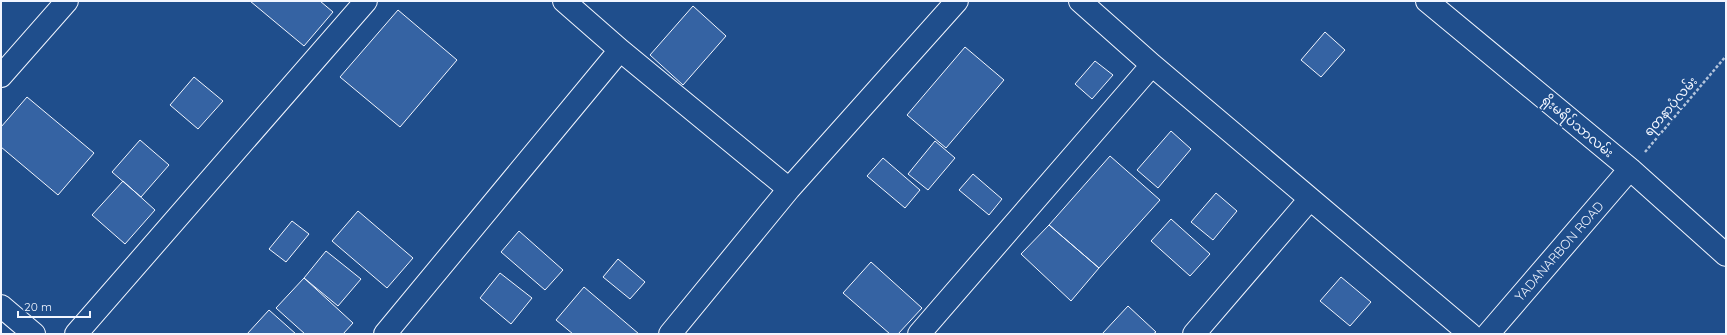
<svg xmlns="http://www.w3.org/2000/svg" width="1727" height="335" font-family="Quicksand,'Noto Sans Myanmar',sans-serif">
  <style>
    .building { fill: #3563a3; stroke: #f2f6ff }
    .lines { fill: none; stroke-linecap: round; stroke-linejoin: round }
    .minor-casing { stroke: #f2f6ff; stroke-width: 24 }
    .tertiary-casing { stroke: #f2f6ff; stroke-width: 24 }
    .path { stroke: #b3c4dc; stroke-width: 2.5; stroke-dasharray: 3 2; stroke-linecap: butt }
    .minor { stroke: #1f4e8c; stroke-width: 22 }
    .tertiary { stroke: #1f4e8c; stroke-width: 22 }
    .labels { text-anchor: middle; stroke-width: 3; stroke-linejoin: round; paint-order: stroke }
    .street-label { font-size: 13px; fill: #f2f6ff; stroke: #1f4e8c }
  </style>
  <rect width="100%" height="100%" fill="#1f4e8c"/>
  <path class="building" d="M250 1H320L333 12 304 46Z
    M693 6 726 36 683 85 650 55Z
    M398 10 457 60 400 127 340 77Z
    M1325 32 1345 50 1321 77 1301 60Z
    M965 47 1004 80 946 148 907 115Z
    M1095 61 1113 75 1092 99 1075 84Z
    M194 77 223 101 198 129 170 105Z
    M27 97 94 153 58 195 1 147V127Z
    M1171 131 1191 149 1158 188 1137 170Z
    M140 140 169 165 141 197 112 172Z
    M935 141 955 158 928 190 908 174Z
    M1110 156 1160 200 1099 268 1049 225Z
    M883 158 920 190 905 208 867 176Z
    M973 174 1002 199 989 215 959 190Z
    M123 181 155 210 125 244 92 215Z
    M1216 193 1237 211 1213 240 1191 222Z
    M358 211 413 258 387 288 332 241Z
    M1171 219 1210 254 1190 276 1151 241Z
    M292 221 309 234 286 262 269 249Z
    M1049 225 1099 268 1071 301 1021 254Z
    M519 231 563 270 545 290 501 252Z
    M326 251 361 279 338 306 304 278Z
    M618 259 645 282 630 299 603 277Z
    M871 262 922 308 898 334H890L843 293Z
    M500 273 532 298 511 324 480 298Z
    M1341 277 1371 302 1350 326 1320 301Z
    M304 278 353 323 343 334H305L276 308Z
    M584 287 639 334H573L556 320Z
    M1128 306 1156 332 1153 334H1102Z
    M269 310 296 334H247Z"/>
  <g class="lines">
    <defs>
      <path id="minor" d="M564 1 620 50 789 189
        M1080 1 1152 65 1470 334
        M1 76 67 1
        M1 306 34 334
        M76 334 366 1
        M385 334 620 50
        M670 334 789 189 957 1
        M919 334 1152 65
        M1194 334 1310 199"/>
      <path id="tertiary" d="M1427 1 1630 169 1726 255
        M1488 334 1630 169"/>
    </defs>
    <use href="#minor" class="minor-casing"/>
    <use href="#tertiary" class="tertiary-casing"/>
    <path class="path" d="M1645 152 1726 56"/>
    <use href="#minor" class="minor"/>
    <use href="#tertiary" class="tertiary"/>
  </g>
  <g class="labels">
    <g class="street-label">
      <text transform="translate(1670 106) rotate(-49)" y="5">ရတနာပုံလမ်း</text>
      <text transform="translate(1578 126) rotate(40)" y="5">ရိုးမရိပ်သာလမ်း</text>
      <text transform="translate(1559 251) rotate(-49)" y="5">YADANARBON ROAD</text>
    </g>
  </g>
  <rect width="1727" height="335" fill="none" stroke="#f2f6ff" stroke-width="4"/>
  <path d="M18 311v6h72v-6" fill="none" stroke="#f2f6ff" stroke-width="2"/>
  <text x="24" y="311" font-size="12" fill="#f2f6ff" stroke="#1f4e8c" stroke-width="3" paint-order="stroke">20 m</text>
</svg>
